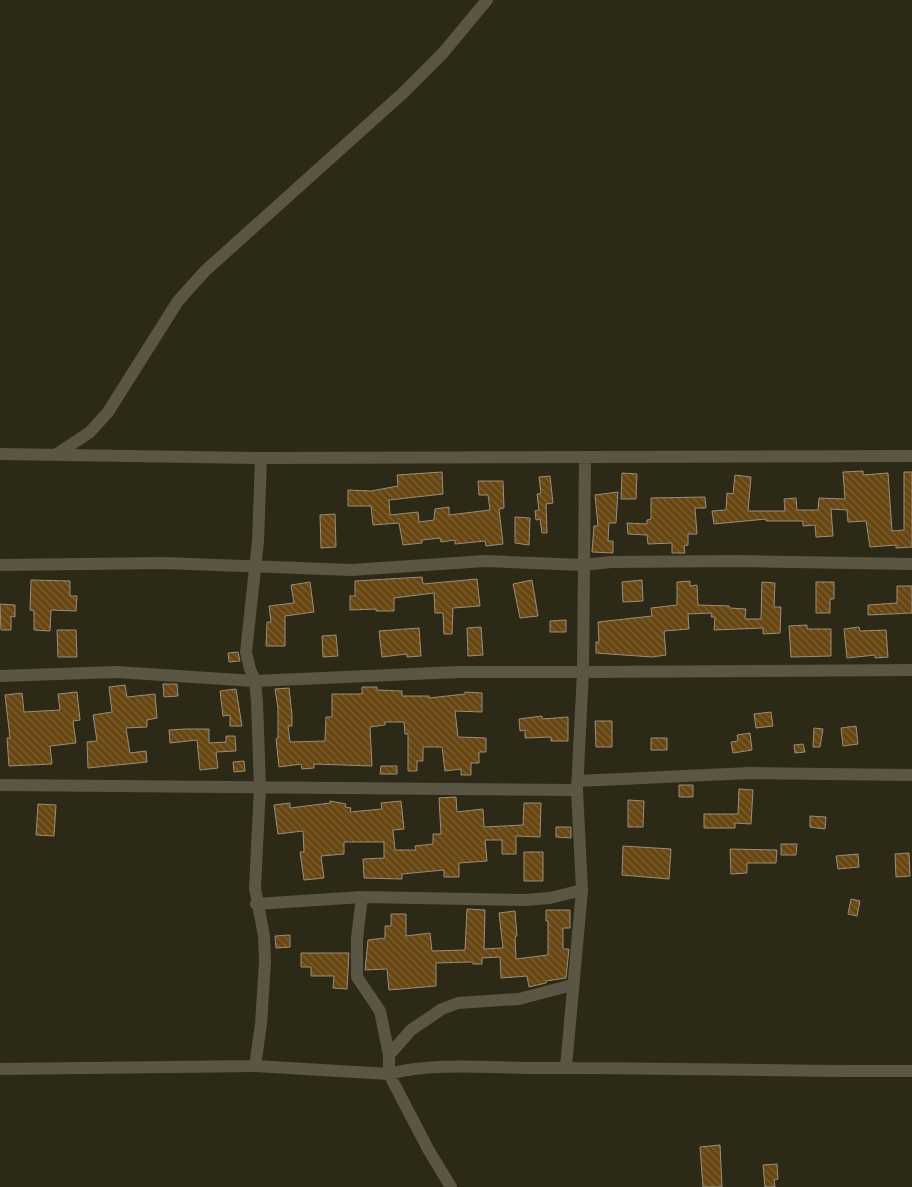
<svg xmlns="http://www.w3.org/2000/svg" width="912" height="1187" font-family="'Varela Round',sans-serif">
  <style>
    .building { fill: url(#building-back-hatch); stroke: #9b8d7d }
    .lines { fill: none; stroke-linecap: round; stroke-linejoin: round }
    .minor { stroke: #5a5643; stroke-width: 12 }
  </style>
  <defs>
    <pattern id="building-back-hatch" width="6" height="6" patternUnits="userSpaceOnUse" patternTransform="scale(1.25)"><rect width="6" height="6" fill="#684612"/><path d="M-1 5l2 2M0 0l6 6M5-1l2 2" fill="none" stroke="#7d6034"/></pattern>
  </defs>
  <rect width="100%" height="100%" fill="#2c2917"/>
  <path class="building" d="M863 471V475L888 473 892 531 904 530V472H912V547L896 548V545L870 547 866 521 848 522 847 510 831 509 833 536 816 537 815 525 803 526V521H766V519L714 524 712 511 726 510 727 493 733 494 735 475 751 477 748 511H785L784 499 796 498 797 510H818L819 498 845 499 843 472Z
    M442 472 443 494 389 500 390 515 418 512 419 522 434 520 435 509 449 507V515L490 510 488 495H479L478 481H503L504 508 499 509 503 544 486 546 485 541 455 544V540L441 542 440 538 422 540V543L403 545 399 523 373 525 371 506H348V490L371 491 398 486 397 475Z
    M622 473 637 474 636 499H621Z
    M550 476 553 503 546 504 547 533H542L540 519 536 520 535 511 539 510 537 494 541 493 539 477Z
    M618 492 616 523H609L608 541H613V553L592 552 594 526H598L595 495Z
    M705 497 706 508H695L697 534H688V545L684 546 685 553H672V543L648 544 647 535 628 534 627 523 647 524V520L651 519V498Z
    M335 514 336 547 321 548 320 515Z
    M515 517 530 518 529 545 515 543Z
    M422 577 423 584 477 579 480 606 453 608 452 634H444L443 613H435L434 593 394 598V611H376V609L350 610V596H355V581Z
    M31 580 70 581V596H77L76 611 51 610 50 631 34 630V611L30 610Z
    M532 580 538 616 520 618 513 584Z
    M642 580 643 601 623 602 622 582Z
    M690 581V586L697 585 698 605 729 606 730 608 746 609 745 619H761L762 582 775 583 774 607H781L780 633 763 634V628L714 630 715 617H711L712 613 688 614 689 629 664 631 666 655 652 657 596 653V642H599L598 622 652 616 651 608 677 605V582Z
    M310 582 314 612 285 616V646H266L267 622H271L269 606 294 603 291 585Z
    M816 582H834V599H830V613H816Z
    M897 586H912V613L868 615V605L897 603Z
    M0 604 15 605V617L11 616V630H1Z
    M566 620V632H550V621Z
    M807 625V629H831V656L791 657 789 626Z
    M481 627 483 655 468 656 467 628Z
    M859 627 860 631 886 630 888 657 875 658V655L847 658 844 629Z
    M419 628 421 656 407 657V654L382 657 379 631Z
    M57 630H76L77 657H58Z
    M336 635 338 656 323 657 322 636Z
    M238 652 240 661 229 662 228 653Z
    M163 684H177L178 696 164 697Z
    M125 685 127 697 155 694 157 718 147 720V727L126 728 130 753 146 751 147 762 88 768 87 742 97 741 93 715 112 712 109 687Z
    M362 687H377V690L402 691V696H429V698L465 694V692L482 693V712L455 711 458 737 486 738V752H479V763H471V775H461V769L445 771 442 747H423V761H417V771H408V734H405L404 722H385V725L370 727 372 766 314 764V768L302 769 301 764 279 767 276 739 278 738V708L275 689 289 688 292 715V726H288L290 742 325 741 326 717H332V694H362Z
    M236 689 242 726H230V715L223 716 220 691Z
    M77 692 80 720 73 721 76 743 50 746 52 764 9 766 7 738H10L5 695 22 693 24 712 60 710 58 694Z
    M771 712 773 726 756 728 754 714Z
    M542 716V719L568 717V741H551V737L525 738V730L520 731 519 719Z
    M595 721H612V747H596Z
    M856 726 858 744 843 746 841 728Z
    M814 728 823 729 820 747H813Z
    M186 729H209V743L226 742V736H235L236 751 216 752 218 768 200 770 197 740 170 743 169 730Z
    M750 733 752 750 733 753 731 742 738 741 737 735Z
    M651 738H667V750H651Z
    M803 744 805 752 795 753 794 745Z
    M244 761 245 771 234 772 233 762Z
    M381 766H397V774H380Z
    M679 785H693V797H679Z
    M739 789 753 790 751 824 735 823V828H704V814H738Z
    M456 797 457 812 483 809 484 827 523 825 524 803H541L540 837 516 836V854H502V840H485L487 861 459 863V877H444V870L402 874V879L364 878 363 859 384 858V842H344V854L321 856 324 878 304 880 300 852H304L303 831 278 834 274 805 290 803V808L330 803V801L346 804 345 807 351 808 350 812 382 809 381 803 401 801 404 829 393 830 395 850H416L415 846 433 844V834H441L439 798Z
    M628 800 644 801 643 827H628Z
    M38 804 56 805 54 836 36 835Z
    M810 816 826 817 825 829 810 827Z
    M556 827H571V838L556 837Z
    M781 844H797L796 855H781Z
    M623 846 671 849 669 879 622 875Z
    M730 849 777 850 776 863H747V873L731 874Z
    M524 852H543V881H524Z
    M909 853 910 876 896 877 895 854Z
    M858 854 859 867 838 869 836 856Z
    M851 899 860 901 857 916 848 914Z
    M467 909 485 910 484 949 503 948 499 913 515 911 517 936 515 937 516 959 548 955V921H546V910H570V928H563V949H569L566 978 546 981V983L529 987 527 976 501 978 500 957 482 958V964H473L472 962 436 963V986L389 990 387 969 365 970 368 940 385 938V926H391V914H406V936L430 933 432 951 465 950Z
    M290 935V947L276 948 275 936Z
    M301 953H349L347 989 333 988 334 976H311V967H301Z
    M720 1145 722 1187H703L700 1147Z
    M777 1164 778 1179 774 1180 775 1187H765L763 1165Z"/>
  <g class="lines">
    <path class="minor" d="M0 454 261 458 258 541 246 652 250 669 255 681 257 702 260 787 255 888 264 936 265 961 261 1024 255 1066
      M57 454 90 432 108 412 178 301 205 271 403 93 443 53 487 0
      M261 458 912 456
      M0 565 164 563 351 570 485 561 583 565 611 562 739 561 912 564
      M0 676 116 672 255 681 458 672H583L585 457
      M578 781 750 773 912 775
      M0 785 577 790
      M582 890 577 790 583 672 912 670
      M362 897 357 938V977L380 1011 389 1055V1074L428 1149 451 1187
      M256 904 362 897 524 900 550 898 582 890 566 1067
      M389 1055 411 1030 442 1009 458 1003 519 999 572 985
      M0 1069 255 1066 389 1074C432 1062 492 1068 537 1068 662 1067 787 1072 912 1071"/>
  </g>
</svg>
